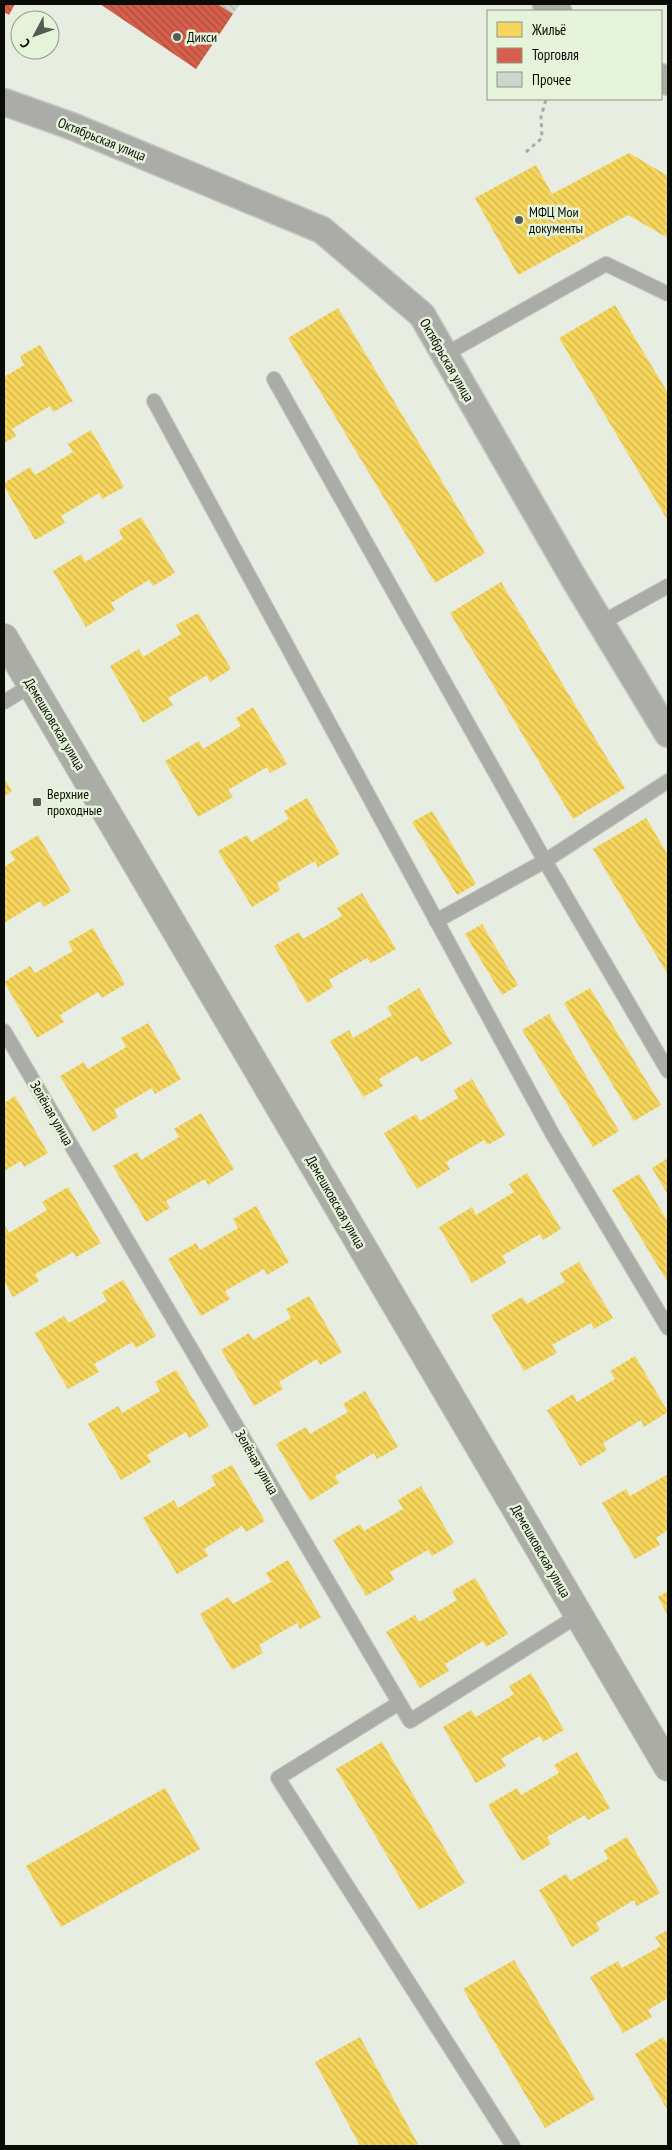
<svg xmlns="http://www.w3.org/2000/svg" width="672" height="2150" font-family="'PT Sans Narrow',sans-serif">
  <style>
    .homes { fill: url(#homes-back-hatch) }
    .shops { fill: url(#shops-back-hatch) }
    .building { fill: url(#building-back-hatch) }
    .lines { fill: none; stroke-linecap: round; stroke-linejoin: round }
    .lane-casing { stroke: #c3c8bf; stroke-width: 16 }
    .street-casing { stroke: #c3c8bf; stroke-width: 29 }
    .secondary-casing { stroke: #c3c8bf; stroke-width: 30 }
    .path { stroke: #a8aca5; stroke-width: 3; stroke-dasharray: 4 4; stroke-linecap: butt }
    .lane { stroke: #abaca7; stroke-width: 14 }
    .street { stroke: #abaca7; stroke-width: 26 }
    .secondary { stroke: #aaaca5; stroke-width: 28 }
    .poi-dot { fill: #575b53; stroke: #e6f3db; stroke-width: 2 }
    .labels { text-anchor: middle; stroke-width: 5; stroke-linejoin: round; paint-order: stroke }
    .poi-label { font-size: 14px; fill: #090d06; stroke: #e6f3db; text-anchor: start }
    .street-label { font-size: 14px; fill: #090d06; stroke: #e6f3db }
  </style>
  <defs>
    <pattern id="homes-back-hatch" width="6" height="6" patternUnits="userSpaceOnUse" patternTransform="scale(1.25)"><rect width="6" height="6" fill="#f6d55c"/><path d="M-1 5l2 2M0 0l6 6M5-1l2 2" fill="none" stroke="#d2b64e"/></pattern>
    <pattern id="shops-back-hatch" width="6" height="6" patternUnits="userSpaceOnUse" patternTransform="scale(1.25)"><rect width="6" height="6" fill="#d6604d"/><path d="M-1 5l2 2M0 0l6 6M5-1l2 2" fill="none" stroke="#ac4e3e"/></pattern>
    <pattern id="building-back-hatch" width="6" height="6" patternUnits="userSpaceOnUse" patternTransform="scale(1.25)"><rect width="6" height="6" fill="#ced5cc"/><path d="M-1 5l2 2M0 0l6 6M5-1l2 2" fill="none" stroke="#b0b6ae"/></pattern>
  </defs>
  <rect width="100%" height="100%" fill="#e7ede1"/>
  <path class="homes" d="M629 153 668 176V238L628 215 518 275 475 198 536 165 552 194Z
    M615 305 668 393V521L559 338Z
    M338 308 485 553 435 583 288 338Z
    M40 345 73 401 53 412 50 406 12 429 16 436 4 443V377L24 365 20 356Z
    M91 430 124 487 102 499 99 493 61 516 65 523 35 540 4 486V483L30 467 35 475 73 452 68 444Z
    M141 517 175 573 153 586 149 580 111 603 115 610 86 627 53 571 81 554 85 562 123 539 119 530Z
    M501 582 625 788 573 819 450 613Z
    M198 613 231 669 210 682 207 675 168 698 173 705 143 723 110 666 139 649 143 657 181 634 176 625Z
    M253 707 287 764 270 773 267 767 228 790 233 797 198 817 165 761 199 741 203 749 241 726 236 718Z
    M4 778 12 791 4 796Z
    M307 798 340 854 318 867 315 861 277 883 280 890 252 907 218 851 247 835 251 842 289 819 284 811Z
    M432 811 476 884 457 895 412 822Z
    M646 818 668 855V975L593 849Z
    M38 835 71 891 44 907 40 901 4 923V867L15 860 10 852Z
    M362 893 396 949 371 963 367 958 329 980 333 987 307 1003 274 946 299 932 303 939 342 916 337 908Z
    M482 924 518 985 502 995 465 934Z
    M93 928 125 984 102 998 98 992 60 1015 64 1022 37 1038 4 982 30 966 35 973 73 951 68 942Z
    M419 988 452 1044 421 1062 417 1056 379 1079 383 1086 363 1097 330 1041 349 1030 353 1038 392 1015 387 1007Z
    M590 988 661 1105 634 1121 564 1003Z
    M549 1014 619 1131 593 1147 522 1030Z
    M148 1023 181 1079 155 1094 152 1088 114 1110 118 1117 93 1132 60 1076 84 1062 88 1069 126 1047 121 1038Z
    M472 1079 505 1135 488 1145 484 1140 446 1162 450 1169 417 1189 384 1133 416 1114 420 1121 458 1098 454 1090Z
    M15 1096 48 1153 24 1167 21 1161 4 1171V1103Z
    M201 1113 234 1169 208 1185 205 1179 166 1201 170 1208 146 1222 113 1166 137 1152 141 1160 179 1137 174 1129Z
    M668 1158V1195L652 1168Z
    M527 1173 561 1229 543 1240 540 1234 502 1256 506 1263 472 1283 439 1227 472 1207 476 1215 514 1192 509 1184Z
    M639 1174 668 1222V1283L612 1190Z
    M68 1187 101 1243 76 1257 73 1252 35 1274 39 1281 13 1297 4 1281V1224L9 1233 47 1210 42 1202Z
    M256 1206 289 1262 267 1275 264 1269 225 1291 230 1299 201 1316 168 1259 196 1243 200 1250 238 1228 233 1219Z
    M579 1262 613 1318 594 1329 591 1323 552 1345 557 1353 524 1371 491 1315 522 1297 527 1304 565 1282 560 1273Z
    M123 1280 156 1336 136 1348 132 1342 94 1364 99 1372 68 1389 35 1333 64 1316 69 1323 107 1301 102 1292Z
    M309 1296 342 1352 320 1365 317 1359 279 1382 283 1389 254 1406 221 1350 249 1333 253 1340 291 1318 286 1309Z
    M635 1356 668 1412 644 1427 641 1420 603 1443 607 1450 580 1466 547 1410 573 1394 577 1402 615 1379 610 1371Z
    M176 1370 209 1426 189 1438 186 1432 147 1455 151 1462 121 1480 88 1424 118 1406 122 1413 160 1391 155 1382Z
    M365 1391 398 1447 377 1459 374 1453 335 1476 339 1483 310 1501 276 1444 306 1427 310 1434 348 1412 343 1404Z
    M232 1465 265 1521 246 1532 242 1526 204 1549 208 1556 177 1574 143 1518 174 1500 178 1508 216 1485 211 1476Z
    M668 1474V1530L656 1538 660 1545 635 1559 602 1503 626 1489 630 1496Z
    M421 1486 454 1543 432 1556 428 1550 390 1572 394 1580 366 1596 333 1540 360 1524 364 1531 403 1509 398 1500Z
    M288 1560 321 1617 300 1629 297 1623 259 1645 263 1653 232 1670 200 1614 228 1597 233 1604 271 1582 266 1573Z
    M475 1578 508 1634 486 1647 483 1641 445 1664 449 1671 420 1688 386 1632 415 1615 419 1622 457 1600 452 1591Z
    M668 1591V1616L658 1597Z
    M531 1673 564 1730 543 1742 540 1736 501 1759 506 1766 476 1783 443 1727 471 1710 476 1717 514 1694 509 1686Z
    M382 1742 465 1883 419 1910 336 1769Z
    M577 1752 610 1808 588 1820 585 1815 547 1837 551 1844 522 1861 488 1805 517 1788 521 1795 559 1773 554 1765Z
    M165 1788 200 1849 61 1927 26 1866Z
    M627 1837 660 1893 637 1906 634 1900 596 1923 600 1930 572 1947 539 1890 566 1874 570 1881 608 1859 604 1850Z
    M668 1930V1998L648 2010 652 2017 623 2033 590 1977 618 1961 622 1968 661 1946 655 1937Z
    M514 1960 595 2099 545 2128 463 1989Z
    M360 2037 419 2146H360L315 2062Z
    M663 2037 668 2044V2111L635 2054Z"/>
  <path class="shops" d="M4 4H15L9 15 4 12Z
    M100 4H218L233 14 196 69Z"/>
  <path class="building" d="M218 4H240L233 14Z"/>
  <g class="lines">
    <defs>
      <path id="lane" d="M444 355 606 264 668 294
        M274 379 545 861 668 1071
        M154 401 553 1135 668 1328
        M601 623 668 586
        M4 702 32 685
        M436 921 545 861 668 781
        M4 1031 410 1721 579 1615
        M399 1703 278 1778 513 2146"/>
      <path id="street" d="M546 4 558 11
        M661 77 668 82
        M4 102 74 127 322 230 422 315 576 582 668 734"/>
      <path id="secondary" d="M4 638 668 1767"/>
    </defs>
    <use href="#lane" class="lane-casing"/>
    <use href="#street" class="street-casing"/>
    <use href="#secondary" class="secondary-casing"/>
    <path class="path" d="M526 152 542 138 541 117 546 99"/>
    <use href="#lane" class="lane"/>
    <use href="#street" class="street"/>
    <use href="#secondary" class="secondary"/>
  </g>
  <g class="poi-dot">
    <circle cx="177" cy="37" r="5"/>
    <circle cx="519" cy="220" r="5"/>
    <rect x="32" y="797" width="10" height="10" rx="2.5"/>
  </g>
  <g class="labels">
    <g class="poi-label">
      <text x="187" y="42">Дикси</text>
      <text x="529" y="217">МФЦ Мои<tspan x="529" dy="16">документы</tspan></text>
      <text x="47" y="799">Верхние<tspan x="47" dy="16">проходные</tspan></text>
    </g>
    <g class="street-label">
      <text transform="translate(102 139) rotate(22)" y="5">Октябрьская улица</text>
      <text transform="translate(447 360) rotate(60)" y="5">Октябрьская улица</text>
      <text transform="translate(55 724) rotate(59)" y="5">Демешковская улица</text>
      <text transform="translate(52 1113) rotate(60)" y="5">Зелёная улица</text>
      <text transform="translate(336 1202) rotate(60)" y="5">Демешковская улица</text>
      <text transform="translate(257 1462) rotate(60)" y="5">Зелёная улица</text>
      <text transform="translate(541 1551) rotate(60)" y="5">Демешковская улица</text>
    </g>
  </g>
  <rect width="672" height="2150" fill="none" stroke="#090d06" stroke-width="10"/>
  <rect x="487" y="10" width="175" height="90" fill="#e6f3db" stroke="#8e9786"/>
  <rect x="497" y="22" width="25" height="15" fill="#f6d55c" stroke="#8e9786"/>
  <text x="532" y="35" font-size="15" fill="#090d06">Жильё</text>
  <rect x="497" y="48" width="25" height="15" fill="#d6604d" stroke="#8e9786"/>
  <text x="532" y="60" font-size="15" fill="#090d06">Торговля</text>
  <rect x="497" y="72" width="25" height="15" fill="#ced5cc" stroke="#8e9786"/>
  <text x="532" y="85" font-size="15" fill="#090d06">Прочее</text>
  <g transform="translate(35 35) rotate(229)"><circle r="24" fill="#e6f3db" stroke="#8e9786"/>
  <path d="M0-4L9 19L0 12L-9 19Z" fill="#575b53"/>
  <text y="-8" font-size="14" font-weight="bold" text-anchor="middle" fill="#090d06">С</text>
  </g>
</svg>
